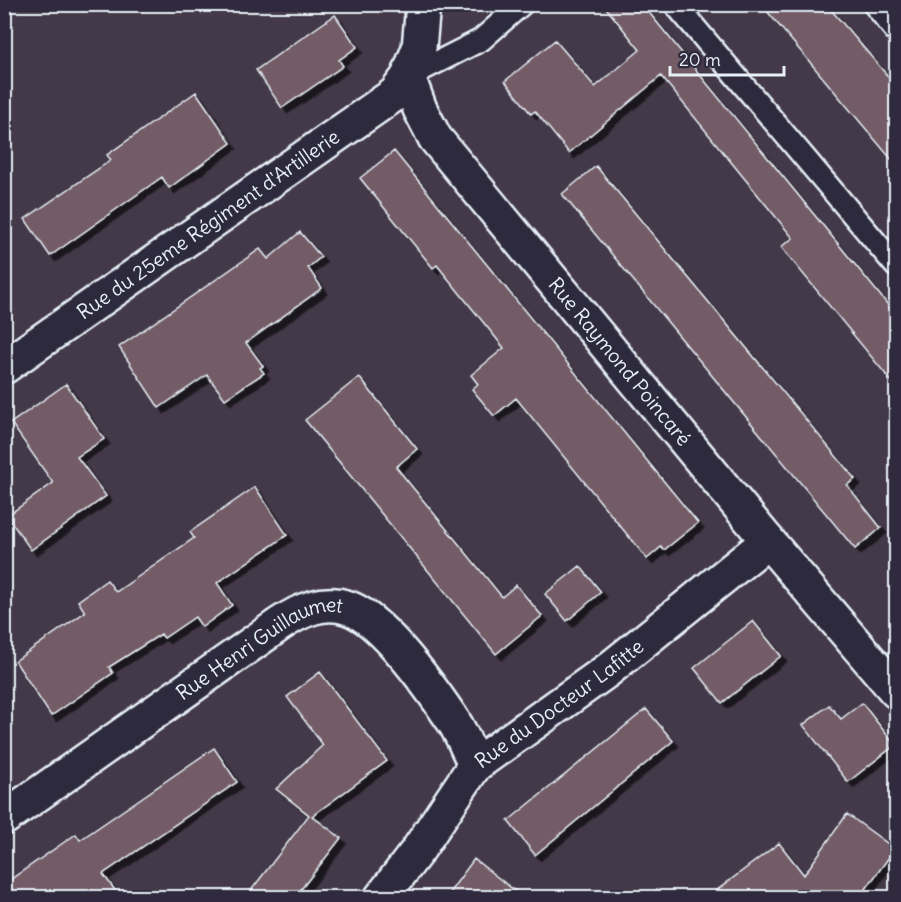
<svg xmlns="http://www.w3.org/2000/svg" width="901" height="902" font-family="Delius,sans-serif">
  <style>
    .building { fill: #735b65; stroke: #e8f1f8; stroke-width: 1.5; filter: url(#shadow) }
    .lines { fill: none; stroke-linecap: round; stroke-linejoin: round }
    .service-casing { stroke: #e8f1f8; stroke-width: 26 }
    .minor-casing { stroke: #e8f1f8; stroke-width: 38 }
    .service { stroke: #2f2a3d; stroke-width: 21 }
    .minor { stroke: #2f2a3d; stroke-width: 33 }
    .labels { text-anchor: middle; stroke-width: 5; stroke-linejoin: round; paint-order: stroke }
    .street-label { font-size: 20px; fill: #e8f1f8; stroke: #2f2a3d }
  </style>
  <defs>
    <filter id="shadow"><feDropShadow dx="5.5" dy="5.5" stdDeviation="0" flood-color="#0009"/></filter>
  </defs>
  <rect width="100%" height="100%" fill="#433949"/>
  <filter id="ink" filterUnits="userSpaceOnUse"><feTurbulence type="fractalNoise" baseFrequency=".0167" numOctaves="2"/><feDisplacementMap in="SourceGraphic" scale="12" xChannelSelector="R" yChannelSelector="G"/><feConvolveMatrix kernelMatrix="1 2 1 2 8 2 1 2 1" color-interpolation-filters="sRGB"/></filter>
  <g filter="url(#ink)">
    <path class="building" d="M603 4H642L897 316V388L781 247 793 238 661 76 569 153 535 111 531 114 505 81 555 40 595 87 640 50Z
      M761 4H826L857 40 897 87V166Z
      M335 15 357 47 339 60 343 66 282 108 256 70Z
      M196 92 231 143 169 188 162 177 50 256 25 219 111 160 107 155Z
      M394 151 698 523 664 550 661 547 647 559 516 398 494 416 472 389 478 384 471 375 504 348 437 265 433 268 360 178Z
      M596 166 855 479 847 485 881 528 855 549 562 194Z
      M300 232 321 257 308 268 322 288 246 343 263 366 260 368 264 373 225 399 207 375 159 408 119 347 260 249 268 259Z
      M359 377 417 449 396 467 502 597 516 585 542 616 496 654 305 420Z
      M66 384 104 439 77 457 106 496 31 550 7 516 53 483 11 423Z
      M255 487 287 535 217 583 232 605 202 627 195 617 164 638 161 634 109 667 113 673 51 716 15 661 85 612 78 601 107 580 116 592 194 538 190 532Z
      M580 566 601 592 567 621 545 594Z
      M753 621 781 656 722 703 694 668Z
      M320 672 387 761 312 816 341 838 295 897H246L309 815 276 789 323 745 287 697Z
      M862 703 895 745 848 782 803 725 829 705 841 719Z
      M646 709 673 741 535 855 508 821Z
      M214 748 237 782 103 874 120 897H4V884L76 834 80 840Z
      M847 814 895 849 860 897H708L779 843 804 875Z
      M474 859 523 897H446Z"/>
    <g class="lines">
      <defs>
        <path id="service" d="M675 4 896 266
          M874 4 896 31
          M408 77 481 40 522 4"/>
        <g id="minor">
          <path id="s1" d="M423 4 419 48 408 77 420 109 435 138 768 541 896 691"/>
          <path id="s2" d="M4 367 395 94 408 77"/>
          <path id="s3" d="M4 818 280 624C301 610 324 599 349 608 384 621 431 688 452 719 462 733 468 750 475 765"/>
          <path id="s4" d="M381 898 418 850 475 765 608 670 768 541"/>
        </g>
      </defs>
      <use href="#service" class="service-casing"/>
      <use href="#minor" class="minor-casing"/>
      <use href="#service" class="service"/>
      <use href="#minor" class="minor"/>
    </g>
  </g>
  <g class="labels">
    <g class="street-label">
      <text dy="7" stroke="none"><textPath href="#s2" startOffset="249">Rue du 25eme Régiment d'Artillerie</textPath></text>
      <text dy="7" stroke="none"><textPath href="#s1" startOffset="432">Rue Raymond Poincaré</textPath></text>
      <text dy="7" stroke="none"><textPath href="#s3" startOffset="309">Rue Henri Guillaumet</textPath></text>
      <text dy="7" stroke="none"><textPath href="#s4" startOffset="267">Rue du Docteur Lafitte</textPath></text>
    </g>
  </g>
  <rect width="901" height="902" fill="none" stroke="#2f2a3d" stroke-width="24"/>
  <rect x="12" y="12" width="877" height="878" fill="none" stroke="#e8f1f8" stroke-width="2" filter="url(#ink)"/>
  <path d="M670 66v9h114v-9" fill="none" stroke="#e8f1f8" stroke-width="3"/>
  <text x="679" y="66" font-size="18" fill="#e8f1f8" stroke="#2f2a3d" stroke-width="4.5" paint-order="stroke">20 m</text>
</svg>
